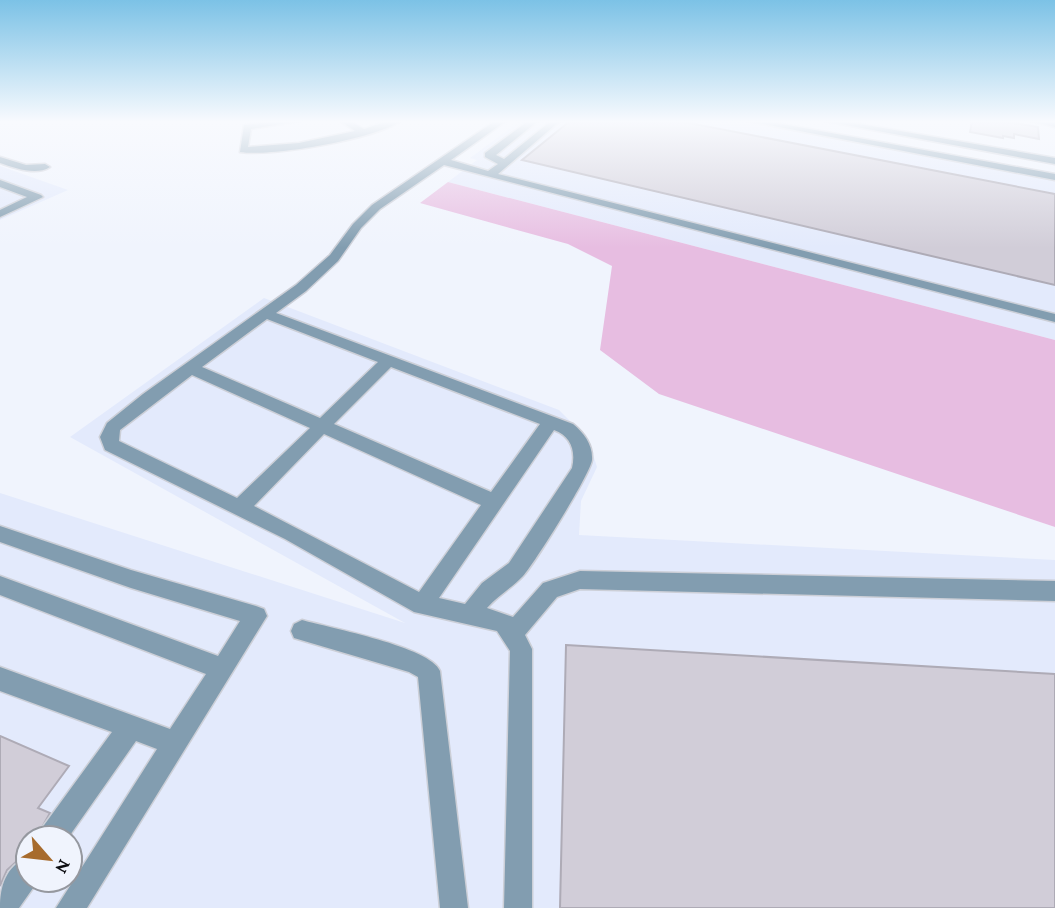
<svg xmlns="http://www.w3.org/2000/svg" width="1055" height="908" font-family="'Crimson Pro',serif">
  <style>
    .built { fill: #e3eafc; fill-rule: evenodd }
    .green { fill: #e7bde1 }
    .building { fill: #d1cdd8; stroke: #aeabb6; stroke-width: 2 }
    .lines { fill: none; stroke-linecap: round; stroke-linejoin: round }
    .minor-casing { stroke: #cccfd7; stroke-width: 3 }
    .minor { fill: #829db0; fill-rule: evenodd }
  </style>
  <rect width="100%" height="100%" fill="#f0f4fd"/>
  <path class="built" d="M520 121H771L1055 173V340L448 182 477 160 470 158Z
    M0 166 68 190 0 220Z
    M264 298 559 410 588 439 597 467 581 501 579 535 1055 560V908H0V493L405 623 70 437ZM28 838H70V880H28Z"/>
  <path class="green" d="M448 182 1055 340V527L659 394 600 350 612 266 568 244 420 203Z"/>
  <path class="building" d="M570 121H679L1055 194V285L522 160Z
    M972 121H1002L1038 127 1039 139 1014 134V138L1003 136V138L970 132Z
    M566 645 1055 674V908H560Z
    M0 736 69 766 38 808 50 813 36 838H28V851L7 870 0 886Z"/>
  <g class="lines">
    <defs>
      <path id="minor" d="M275 121H300L251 129 248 147 299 143 355 131 340 121H350L364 129 388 121H401C374 139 273 157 240 152L244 125Z
        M495 121H506L451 160 488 171 498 164 485 157V153L528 121H538L496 155 504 159 551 121H560L498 174 1055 314V322L444 165 380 209 361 228 338 261 306 291 276 313 573 424C584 433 593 445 592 460 591 473 534 564 523 576 512 588 498 595 487 608L513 617 543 583 580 571 1055 581V601L580 589 557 597 525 635 532 649V908H504L510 651 497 631 414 612 285 539 105 450 100 437 107 423 143 394 296 285 330 255 353 224 372 205ZM267 319 378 362 320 418 202 367ZM391 367 540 424 491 492 334 424ZM192 375 310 428 237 498 119 441 120 430ZM554 430C571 436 576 451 572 468L509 563 482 583 465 604 439 598ZM324 434 481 505 419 592 254 506Z
        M747 121H766L1055 174V180Z
        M824 121H843L1055 158V164Z
        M1031 121H1055V127Z
        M0 157 26 165 45 164 50 167C36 176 15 168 0 163Z
        M0 180 41 195 43 197 0 217V210L27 197 0 187Z
        M0 526 131 570 256 606 264 609 267 616 87 908H56L157 749 136 741 68 838H38L42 828 112 732 0 691V667L170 729 206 674 0 595V576L218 656 240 621 131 588 0 542Z
        M302 620C330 628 431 647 440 671L468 908H440L418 677 409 672 294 638 291 631 294 624Z
        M28 857V880L38 881 19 908H0C0 886 6 866 28 857Z"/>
    </defs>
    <use href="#minor" class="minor-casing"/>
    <use href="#minor" class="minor"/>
  </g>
  <linearGradient id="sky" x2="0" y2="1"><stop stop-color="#7cc2e6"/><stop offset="0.49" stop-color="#f8fafe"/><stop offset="1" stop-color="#f8fafe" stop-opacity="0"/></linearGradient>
  <rect width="1055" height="248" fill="url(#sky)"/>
  <g transform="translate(49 859) rotate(118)"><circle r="33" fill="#f0f4fd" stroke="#95989f" stroke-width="2"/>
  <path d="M0-5L12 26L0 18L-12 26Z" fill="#a76b2d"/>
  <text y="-10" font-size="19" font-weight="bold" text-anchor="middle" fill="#0d0e12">N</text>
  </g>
</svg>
